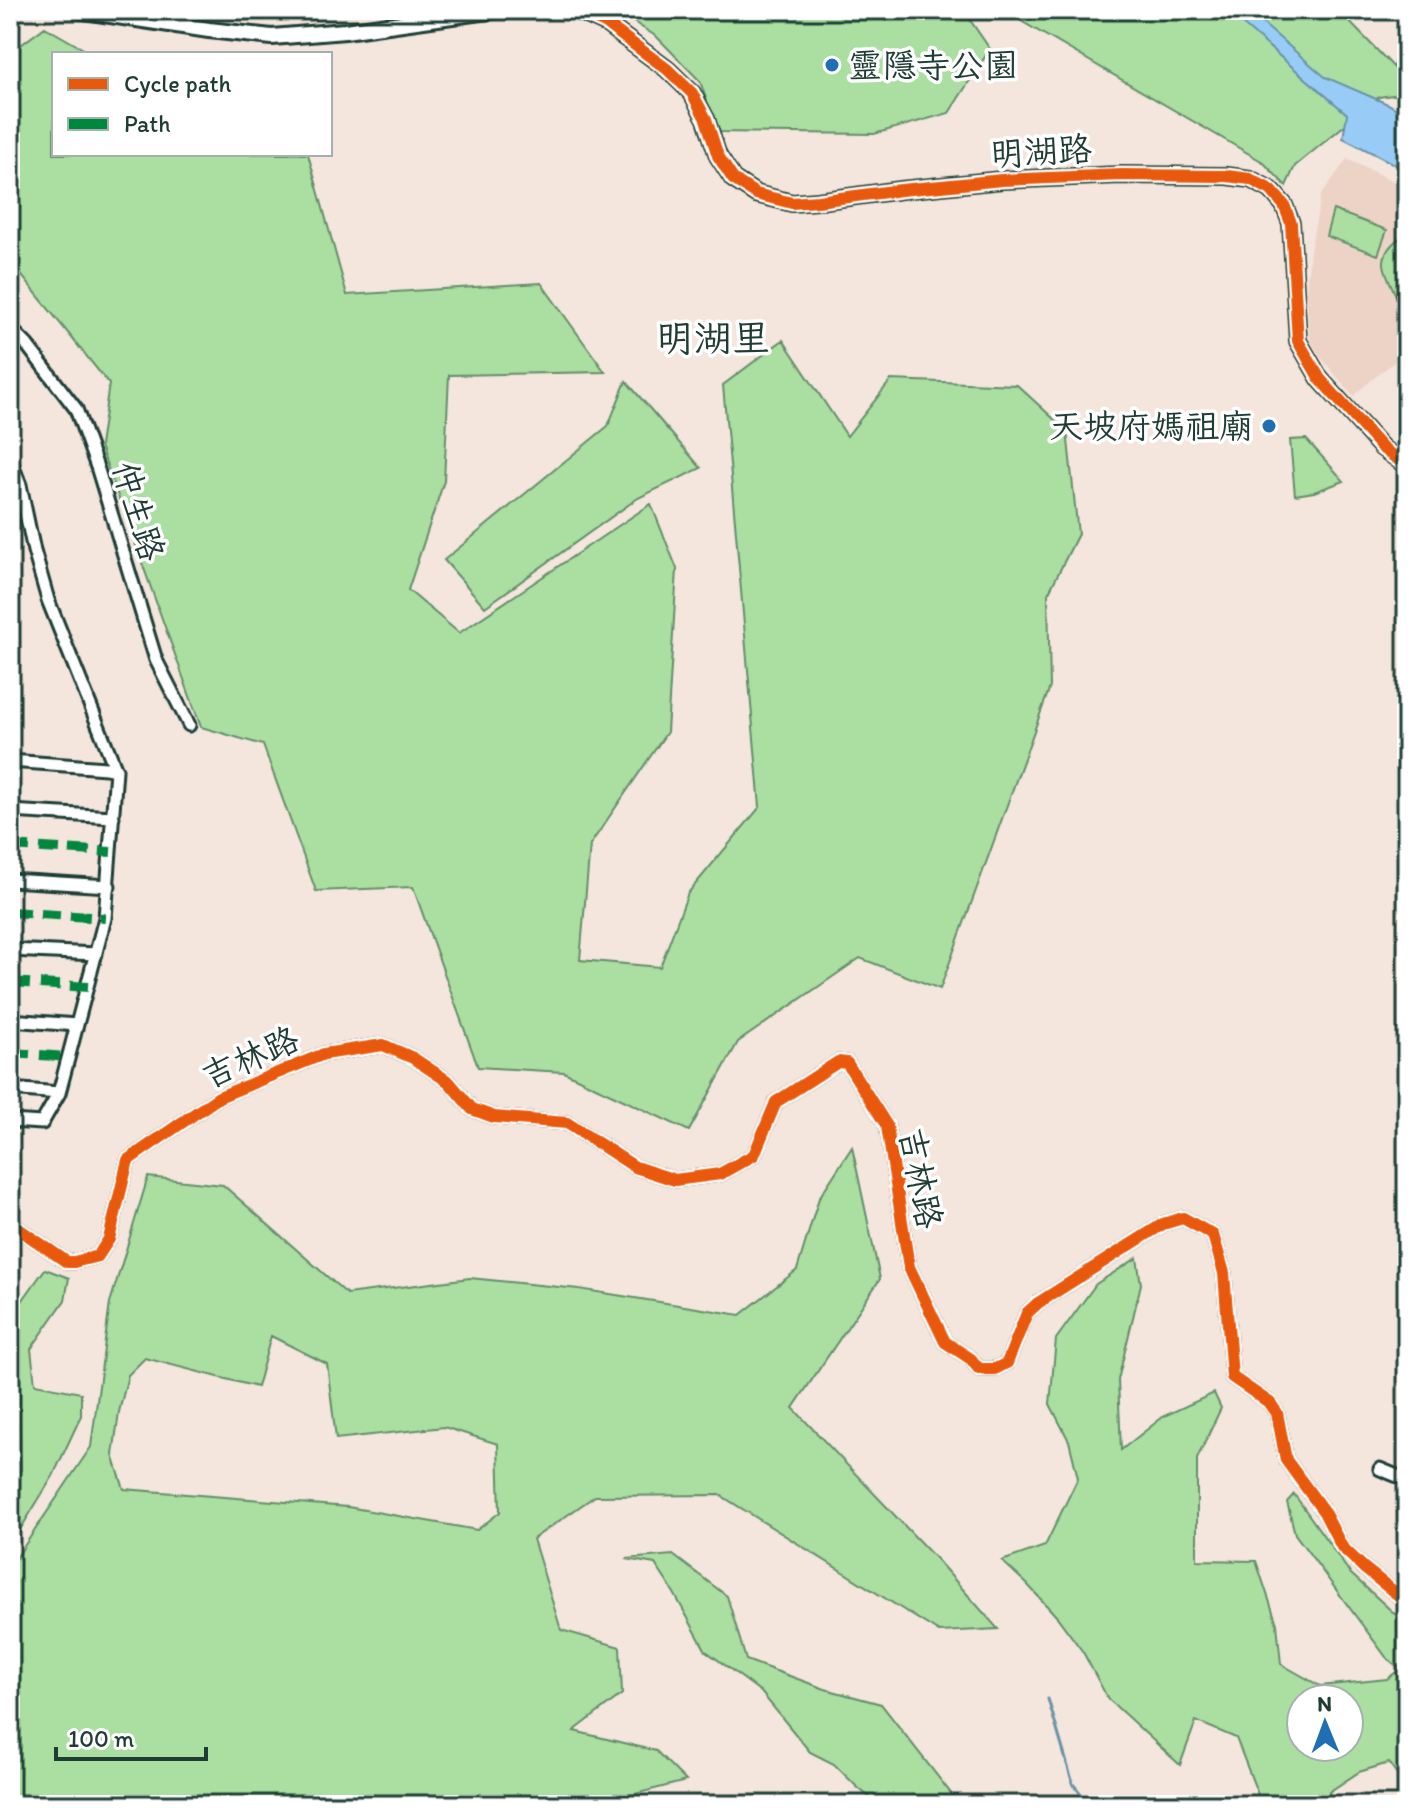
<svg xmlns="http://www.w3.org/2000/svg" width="1417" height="1815" font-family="Itim,'LXGW WenKai TC',sans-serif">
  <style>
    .built { fill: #ecd3c6 }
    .green { fill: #aadfa1; stroke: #648e6a; stroke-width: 2; fill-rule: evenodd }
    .water { fill: #98ccf6; stroke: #6893a8; stroke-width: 2 }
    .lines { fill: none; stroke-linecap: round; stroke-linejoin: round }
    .stream { stroke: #6893a8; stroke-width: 3 }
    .minor-casing { stroke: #1f3d34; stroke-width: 17 }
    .tertiary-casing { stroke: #1f3d34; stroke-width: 20 }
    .minor { stroke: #fff; stroke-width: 11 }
    .tertiary { stroke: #fff; stroke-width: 14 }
    .quiet { stroke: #00873e; stroke-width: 10; stroke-dasharray: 20 10; stroke-linecap: butt }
    .cycleway-casing { stroke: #fff; stroke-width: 17 }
    .cycleway { stroke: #e8590c; stroke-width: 12 }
    .poi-dot { fill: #1f6fb2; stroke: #fff; stroke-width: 3 }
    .labels { text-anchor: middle; stroke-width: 7; stroke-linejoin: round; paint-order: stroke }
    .poi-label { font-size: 34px; fill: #1f3d34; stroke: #fff; text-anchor: start }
    .street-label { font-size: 34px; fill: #1f3d34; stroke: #fff }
    .quarter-label { font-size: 38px; fill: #1f3d34; stroke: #fff }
  </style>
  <rect width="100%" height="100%" fill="#f4e5dd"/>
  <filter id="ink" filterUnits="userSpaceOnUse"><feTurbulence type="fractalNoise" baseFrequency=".0125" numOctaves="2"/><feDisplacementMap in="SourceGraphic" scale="16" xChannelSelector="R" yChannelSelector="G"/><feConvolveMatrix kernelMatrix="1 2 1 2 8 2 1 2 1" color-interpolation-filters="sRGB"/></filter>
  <g filter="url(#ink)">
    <path class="built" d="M1347 159 1407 188V353L1381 372 1353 396 1319 355 1310 339 1306 295 1310 251 1321 195Z"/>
    <path class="green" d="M615 10H967L970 20 990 49 949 113 874 134 717 132 700 81 657 37Z
      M1002 10H1338L1407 81V93L1379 97 1295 166 1286 186 1263 162Z
      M45 27 92 54H54V154H308L347 295 541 283 605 372 449 375 444 481 408 590 459 633 651 504 677 569 667 732 590 845 580 960 660 967 688 893 760 807 723 385 783 340 847 436 891 380 1017 385 1067 431 1078 534 1048 594 1050 687 940 989 860 958 738 1042 689 1131 564 1072 478 1067 413 887 316 891 263 745 201 727 100 446 109 384 10 261V53Z
      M1333 210 1387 230 1378 255 1326 236Z
      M1407 235V318C1401 305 1385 276 1384 264 1383 251 1396 238 1407 235Z
      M626 381 701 468 638 498 485 607 444 560 608 426Z
      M1306 439 1344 481 1314 492 1295 495 1290 440Z
      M852 1147 880 1279 793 1408 937 1560 998 1629 939 1632 720 1495 595 1496 533 1539 561 1630 620 1647 622 1694 574 1731 656 1751 686 1781 592 1805H10V1567L91 1447 110 1303 148 1177 223 1185 347 1294 470 1278 579 1289 740 1315 797 1270 819 1198ZM271 1336 327 1364 336 1439 444 1427 498 1444 500 1512 477 1530 348 1507 124 1489 113 1455 119 1412 128 1375 145 1358 257 1387Z
      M1137 1258 1141 1284 1118 1380 1121 1450 1164 1416 1214 1393 1221 1408 1197 1459V1560L1256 1561 1277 1624 1281 1664 1320 1686 1387 1679 1400 1669 1386 1657 1295 1534 1287 1502 1294 1494 1350 1573 1407 1625V1788L1389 1763 1359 1772 1329 1792 1333 1805H1262L1236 1738 1196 1721 1180 1765 1108 1699 1083 1652 1057 1617 1027 1584 1002 1561 1045 1546 1078 1478 1069 1441 1050 1404 1056 1339 1096 1284ZM1301 1699H1349V1747H1301Z
      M45 1269 69 1278 65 1300 31 1349 35 1384 81 1393V1416L53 1476 10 1546V1476L21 1470 19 1393 10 1380V1318Z
      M673 1555 727 1596 746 1660 825 1689 881 1704 960 1805H879L857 1787 834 1764 810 1752 761 1692 706 1651 674 1593 655 1564 626 1559Z"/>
    <path class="water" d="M1226 10H1247L1325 77 1390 105 1407 116V168L1398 166 1343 138 1347 114Z"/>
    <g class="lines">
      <path class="stream" d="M1048 1699 1073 1784 1090 1805"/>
      <defs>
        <path id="minor" d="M10 328 27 345 76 409 98 470 156 660 189 725
          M10 459 20 485 34 551 48 600 116 770
          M10 761 106 768 116 770 105 918 59 1093 42 1123 10 1121
          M10 811 113 817
          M10 880 109 886
          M10 950 96 954
          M10 1020 77 1025
          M10 1089 59 1093
          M10 1223 67 1262H74L98 1256 109 1239 128 1160 219 1097 324 1054 383 1045 413 1058 449 1082 472 1109 494 1117 567 1123 635 1167 675 1180 720 1174 754 1155 776 1102 838 1062 847 1063 887 1126 909 1267 945 1342 971 1359 979 1369H995L1007 1363 1027 1313 1038 1303 1163 1224 1183 1218 1213 1235 1224 1273 1232 1377 1270 1403 1277 1413 1286 1460 1324 1512 1342 1547 1364 1568 1407 1602
          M1380 1469 1407 1480"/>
        <path id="tertiary" d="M78 10 209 30 272 37 345 31 495 10
          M576 10 605 23 667 69 692 93 706 119 718 156 733 179 756 194 792 203 818 201 901 190 1002 180 1121 175 1227 176 1250 179 1271 190 1284 205 1291 223 1298 341 1320 379 1382 448 1407 466"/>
      </defs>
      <use href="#minor" class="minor-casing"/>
      <use href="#tertiary" class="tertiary-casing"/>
      <use href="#minor" class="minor"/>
      <use href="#tertiary" class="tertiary"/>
      <path class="quiet" d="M10 846 111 852
        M10 912 105 918
        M10 982 88 987
        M10 1053 69 1057"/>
      <defs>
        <path id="cycleway" d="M576 10 605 23 667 69 692 93 706 119 718 156 733 179 756 194 792 203 818 201 901 190 1002 180 1121 175 1227 176 1250 179 1271 190 1284 205 1291 223 1298 341 1320 379 1382 448 1407 466
          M10 1223 67 1262H74L98 1256 109 1239 128 1160 219 1097 324 1054 383 1045 413 1058 449 1082 472 1109 494 1117 567 1123 635 1167 675 1180 720 1174 754 1155 776 1102 838 1062 847 1063 887 1126 909 1267 945 1342 971 1359 979 1369H995L1007 1363 1027 1313 1038 1303 1163 1224 1183 1218 1213 1235 1224 1273 1232 1377 1270 1403 1277 1413 1286 1460 1324 1512 1342 1547 1364 1568 1407 1602"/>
      </defs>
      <use href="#cycleway" class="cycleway-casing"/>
      <use href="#cycleway" class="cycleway"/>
    </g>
  </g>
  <g class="poi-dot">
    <circle cx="832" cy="65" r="8"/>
    <circle cx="1269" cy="426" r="8"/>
  </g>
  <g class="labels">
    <g class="poi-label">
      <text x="848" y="77">靈隱寺公園</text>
      <text x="1253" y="438" text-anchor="end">天坡府媽祖廟</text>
    </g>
    <g class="street-label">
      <text transform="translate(1041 151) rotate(-3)" y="12">明湖路</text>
      <text transform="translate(139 511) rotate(73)" y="12">仲生路</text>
      <text transform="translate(250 1057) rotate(-24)" y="12">吉林路</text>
      <text transform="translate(921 1178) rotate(79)" y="12">吉林路</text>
    </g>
    <g class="quarter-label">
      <text x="713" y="351">明湖里</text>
    </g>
  </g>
  <rect width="1417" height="1815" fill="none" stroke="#fff" stroke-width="40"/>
  <rect x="20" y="20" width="1377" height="1775" fill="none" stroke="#1f3d34" stroke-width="3" filter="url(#ink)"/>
  <rect x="52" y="52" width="280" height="104" fill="#ffffff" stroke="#a5b1ae" stroke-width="2"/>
  <rect x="68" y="78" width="40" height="12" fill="#e8590c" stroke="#a5b1ae" stroke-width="2"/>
  <text x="124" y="92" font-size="24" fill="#1f3d34">Cycle path</text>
  <rect x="68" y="118" width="40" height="12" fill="#00873e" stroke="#a5b1ae" stroke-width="2"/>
  <text x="124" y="132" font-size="24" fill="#1f3d34">Path</text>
  <g transform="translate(1325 1723) rotate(359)"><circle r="38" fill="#ffffff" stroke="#a5b1ae" stroke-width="2"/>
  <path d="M0-6L14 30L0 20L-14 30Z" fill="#1f6fb2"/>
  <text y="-12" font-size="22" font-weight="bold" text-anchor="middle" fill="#1f3d34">N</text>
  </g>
  <path d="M56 1747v12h150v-12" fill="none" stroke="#1f3d34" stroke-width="4"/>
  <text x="68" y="1747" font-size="24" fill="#1f3d34" stroke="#ffffff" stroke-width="6" paint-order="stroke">100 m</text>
</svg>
